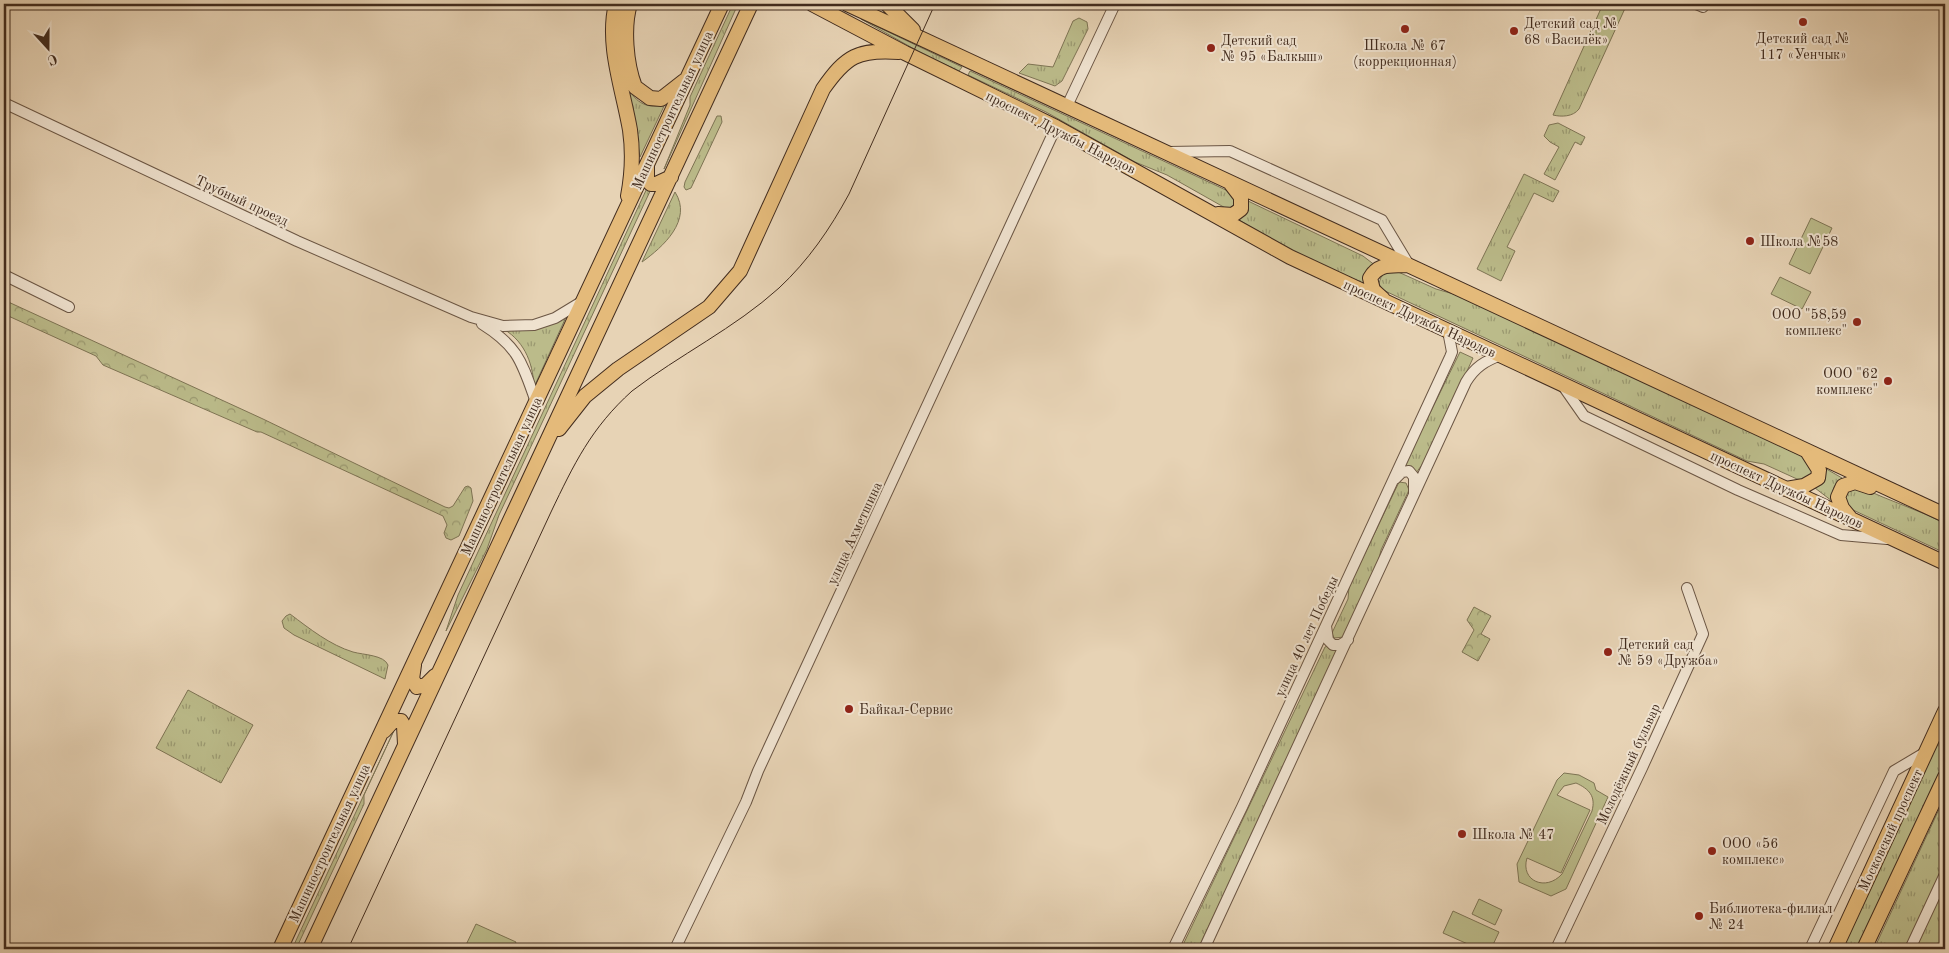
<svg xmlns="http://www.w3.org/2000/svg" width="1949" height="953" font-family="'Old Standard TT',serif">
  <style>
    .grass { fill: url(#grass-tufts); stroke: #7e7454 }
    .forest { fill: url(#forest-crowns); stroke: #7e7454 }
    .garden { fill: #bbbb8a; stroke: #7e7454; fill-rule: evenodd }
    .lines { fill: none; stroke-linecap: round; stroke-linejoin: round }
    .minor-casing { stroke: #6b5644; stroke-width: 12 }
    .major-casing { stroke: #422c1e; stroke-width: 16 }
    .minor { stroke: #efe2cf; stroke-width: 10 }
    .major { stroke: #e4ba7a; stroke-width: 14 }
    .tram { stroke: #422c1e; stroke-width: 1 }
    .poi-dot { fill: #8f2418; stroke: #efe2cf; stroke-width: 2 }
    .labels { text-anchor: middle; stroke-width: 4; stroke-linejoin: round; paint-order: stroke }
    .poi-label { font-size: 14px; fill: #422c1e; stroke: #efe2cf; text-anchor: start }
    .street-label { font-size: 14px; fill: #422c1e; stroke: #efe2cf }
  </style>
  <defs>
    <pattern id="grass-tufts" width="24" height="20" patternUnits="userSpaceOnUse" patternTransform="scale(1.25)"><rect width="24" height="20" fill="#bbbb8a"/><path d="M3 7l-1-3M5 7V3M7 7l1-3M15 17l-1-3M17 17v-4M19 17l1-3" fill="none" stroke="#9a9870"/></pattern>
    <pattern id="forest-crowns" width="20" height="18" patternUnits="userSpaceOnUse" patternTransform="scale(1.25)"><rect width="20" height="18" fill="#bbbb8a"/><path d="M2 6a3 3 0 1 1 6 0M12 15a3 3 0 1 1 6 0" fill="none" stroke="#9a9870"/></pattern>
  </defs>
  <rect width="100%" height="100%" fill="#e7d3b5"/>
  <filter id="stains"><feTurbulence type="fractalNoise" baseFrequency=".004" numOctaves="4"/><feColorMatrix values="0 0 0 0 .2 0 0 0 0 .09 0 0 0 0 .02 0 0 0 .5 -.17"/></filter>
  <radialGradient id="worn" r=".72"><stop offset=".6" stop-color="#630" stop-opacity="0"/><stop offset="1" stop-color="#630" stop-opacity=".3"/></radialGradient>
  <path class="grass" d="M733 4H738L664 169 690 105V97Z
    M1603 4H1627L1579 109C1573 117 1561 117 1553 115Z
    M1079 18 1087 22 1088 29 1062 81 1055 86 1019 73 1028 64 1053 67 1073 21Z
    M861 19 962 67 959 71 923 54Z
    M970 71 1228 191 1234 195 1236 205 1229 210 1167 175 1135 162 1046 112 968 75Z
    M628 87C635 103 649 110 665 104L640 157Z
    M717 116H721L722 122 691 188 686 190 684 187 685 182Z
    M1558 123 1585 137 1581 145 1575 142 1555 180 1544 174 1559 147 1550 142 1544 136 1549 125Z
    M1524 174 1559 191 1553 202 1534 193 1507 247 1515 251 1501 281 1477 269Z
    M648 186 652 187 499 515 487 549 446 631 458 595Z
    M675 192C693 220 663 247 642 262Z
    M1248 201 1363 256 1376 266 1366 287 1297 254 1239 220 1248 211Z
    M1396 271 1436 289 1457 295 1808 459 1812 472 1810 476 1804 480 1797 479 1764 464 1747 461 1383 290 1379 284C1381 273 1386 272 1396 271Z
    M567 315 534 387C533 361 523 339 500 327Z
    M1460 352 1473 358 1427 458 1416 473 1403 468Z
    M1823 467 1842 478C1833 484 1832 491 1832 501L1815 488 1818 485Z
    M1399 482 1406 483 1409 490 1381 550 1377 567 1344 637 1334 638 1332 633 1348 599 1349 587Z
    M1862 488C1890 501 1918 510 1945 523V553L1853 510 1847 506 1845 496 1849 489Z
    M290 614C310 629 330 645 353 652 364 655 384 655 388 665L385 679 294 635 284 628 282 621 286 616Z
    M1327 646 1329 649 1338 651 1198 949H1181L1325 647Z
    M188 690 253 725 221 783 156 748Z
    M397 724 364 795V804L296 949H292Z
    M1945 727V760L1857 949H1841Z
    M1941 805 1945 819V864L1905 949H1874Z
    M1945 885V949H1914Z"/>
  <path class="forest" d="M4 300 263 419 445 507 449 508 453 506 465 487 468 486 471 488 473 501 459 536 451 540 446 538 444 533 447 525 443 516 261 432H257L103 365 96 356 4 314Z
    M1474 607 1491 616 1481 634 1490 639 1478 661 1462 652 1474 630 1467 620Z"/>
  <path class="garden" d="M1811 218 1832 228 1810 274 1789 264Z
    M1780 277 1811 292 1802 309 1771 294Z
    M1564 773 1579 775 1594 783 1596 790 1608 797 1566 889 1551 896 1519 882 1517 864 1557 780ZM1576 783C1589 789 1596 796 1592 811L1562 874C1546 892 1520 881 1527 858L1561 873 1590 810 1557 795 1564 786Z
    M1479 899 1502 910 1495 925 1472 914Z
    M1453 911 1499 932 1491 949H1479L1443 933Z
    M476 924 516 942 513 949H464Z"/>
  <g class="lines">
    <defs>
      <path id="minor" d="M1696 4 1703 7
        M4 103 297 241 471 317 503 326 534 325 555 318 583 301
        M1067 106 1115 4
        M1168 152 1230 151 1382 220 1409 265
        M4 275 69 307
        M482 324C519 347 522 363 536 402
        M1563 386 1584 416 1738 490 1841 535 1887 539
        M1395 479 1402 472 1409 471 1414 477V493
        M1326 626 1328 640 1333 645H1340L1348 640
        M675 949 746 802 758 771 1056 127
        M1173 949 1242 807 1450 357 1452 352 1448 331
        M1204 949 1466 382C1475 367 1485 361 1501 355
        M1556 949 1642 768 1703 634 1687 588
        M1810 949 1894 771 1926 752
        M1910 949 1945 874"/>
      <path id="major" d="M616 4C606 45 623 89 630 130 633 151 632 175 628 196
        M630 4C623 27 626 64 635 87L650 98 661 99 684 81
        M812 4 905 53 1056 127 1290 257 1945 563
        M847 4 1945 515
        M887 4 913 30
        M647 166V180L651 184H656L671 177
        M1218 214 1233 215 1241 209V197L1231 184
        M1383 299 1373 290 1370 278C1379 263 1390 266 1406 265
        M559 429 585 396 618 369 709 307 740 271 823 89C846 56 858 49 899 52
        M1786 489 1804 486 1818 478 1819 470 1807 451
        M1851 519 1842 508 1838 497 1843 486 1855 482 1870 487
        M414 665 412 679 417 687 426 685 435 676
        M384 731 393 721H401L404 726 405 744
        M280 949 722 4
        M310 949 751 4
        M1835 949 1945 711
        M1864 949 1945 777"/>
    </defs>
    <use href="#minor" class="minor-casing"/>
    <use href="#major" class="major-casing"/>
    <use href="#minor" class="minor"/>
    <use href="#major" class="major"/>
    <path class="tram" d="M348 949 551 512C574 464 591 428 632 391 679 355 735 328 779 288 808 261 830 229 849 194L935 4"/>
  </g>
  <g class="poi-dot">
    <circle cx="1803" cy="22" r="5"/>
    <circle cx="1405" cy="29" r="5"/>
    <circle cx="1514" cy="31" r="5"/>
    <circle cx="1211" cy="48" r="5"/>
    <circle cx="1750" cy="241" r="5"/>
    <circle cx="1857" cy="322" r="5"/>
    <circle cx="1888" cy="381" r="5"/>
    <circle cx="1608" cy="652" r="5"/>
    <circle cx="849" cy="709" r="5"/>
    <circle cx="1462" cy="834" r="5"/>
    <circle cx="1712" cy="851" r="5"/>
    <circle cx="1699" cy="916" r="5"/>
  </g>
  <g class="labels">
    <g class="poi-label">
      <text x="1524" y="28">Детский сад №<tspan x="1524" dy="16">68 «Василёк»</tspan></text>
      <text x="1803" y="43" text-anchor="middle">Детский сад №<tspan x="1803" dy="16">117 «Уенчык»</tspan></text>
      <text x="1221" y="45">Детский сад<tspan x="1221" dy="16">№ 95 «Балкыш»</tspan></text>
      <text x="1405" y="50" text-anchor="middle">Школа № 67<tspan x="1405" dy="16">(коррекционная)</tspan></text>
      <text x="1760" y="246">Школа №58</text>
      <text x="1847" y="319" text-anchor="end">ООО "58,59<tspan x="1847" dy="16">комплекс"</tspan></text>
      <text x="1878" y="378" text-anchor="end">ООО "62<tspan x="1878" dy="16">комплекс"</tspan></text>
      <text x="1618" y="649">Детский сад<tspan x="1618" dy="16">№ 59 «Дружба»</tspan></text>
      <text x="859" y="714">Байкал-Сервис</text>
      <text x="1472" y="839">Школа № 47</text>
      <text x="1722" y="848">ООО «56<tspan x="1722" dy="16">комплекс»</tspan></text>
      <text x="1709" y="913">Библиотека-филиал<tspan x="1709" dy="16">№ 24</tspan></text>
    </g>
    <g class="street-label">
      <text transform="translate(672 110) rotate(-65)" y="5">Машиностроительная улица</text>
      <text transform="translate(1061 132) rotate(27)" y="5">проспект Дружбы Народов</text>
      <text transform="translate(242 200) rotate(25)" y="5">Трубный проезд</text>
      <text transform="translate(1420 318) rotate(25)" y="5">проспект Дружбы Народов</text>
      <text transform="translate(501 476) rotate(-65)" y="5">Машиностроительная улица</text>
      <text transform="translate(1787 489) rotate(25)" y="5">проспект Дружбы Народов</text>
      <text transform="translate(854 533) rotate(-65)" y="5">улица Ахметшина</text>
      <text transform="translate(1306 636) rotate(-65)" y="5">улица 40 лет Победы</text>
      <text transform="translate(1628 764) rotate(-65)" y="5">Молодёжный бульвар</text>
      <text transform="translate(1890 830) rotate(-65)" y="5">Московский проспект</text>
      <text transform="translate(329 843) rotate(-65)" y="5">Машиностроительная улица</text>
    </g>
  </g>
  <rect width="1949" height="953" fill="none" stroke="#e7d3b5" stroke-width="20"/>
  <rect x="5" y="5" width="1939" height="943" fill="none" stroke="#422c1e" stroke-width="2.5"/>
  <rect x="10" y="10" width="1929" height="933" fill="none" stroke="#422c1e"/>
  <g transform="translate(48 48) rotate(159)" stroke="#efe2cf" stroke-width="4" paint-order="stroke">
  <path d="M0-4L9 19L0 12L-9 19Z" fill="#422c1e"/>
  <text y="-8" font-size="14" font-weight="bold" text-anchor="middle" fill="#422c1e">С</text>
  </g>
  <rect width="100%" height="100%" filter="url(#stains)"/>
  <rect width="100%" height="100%" fill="url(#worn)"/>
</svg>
